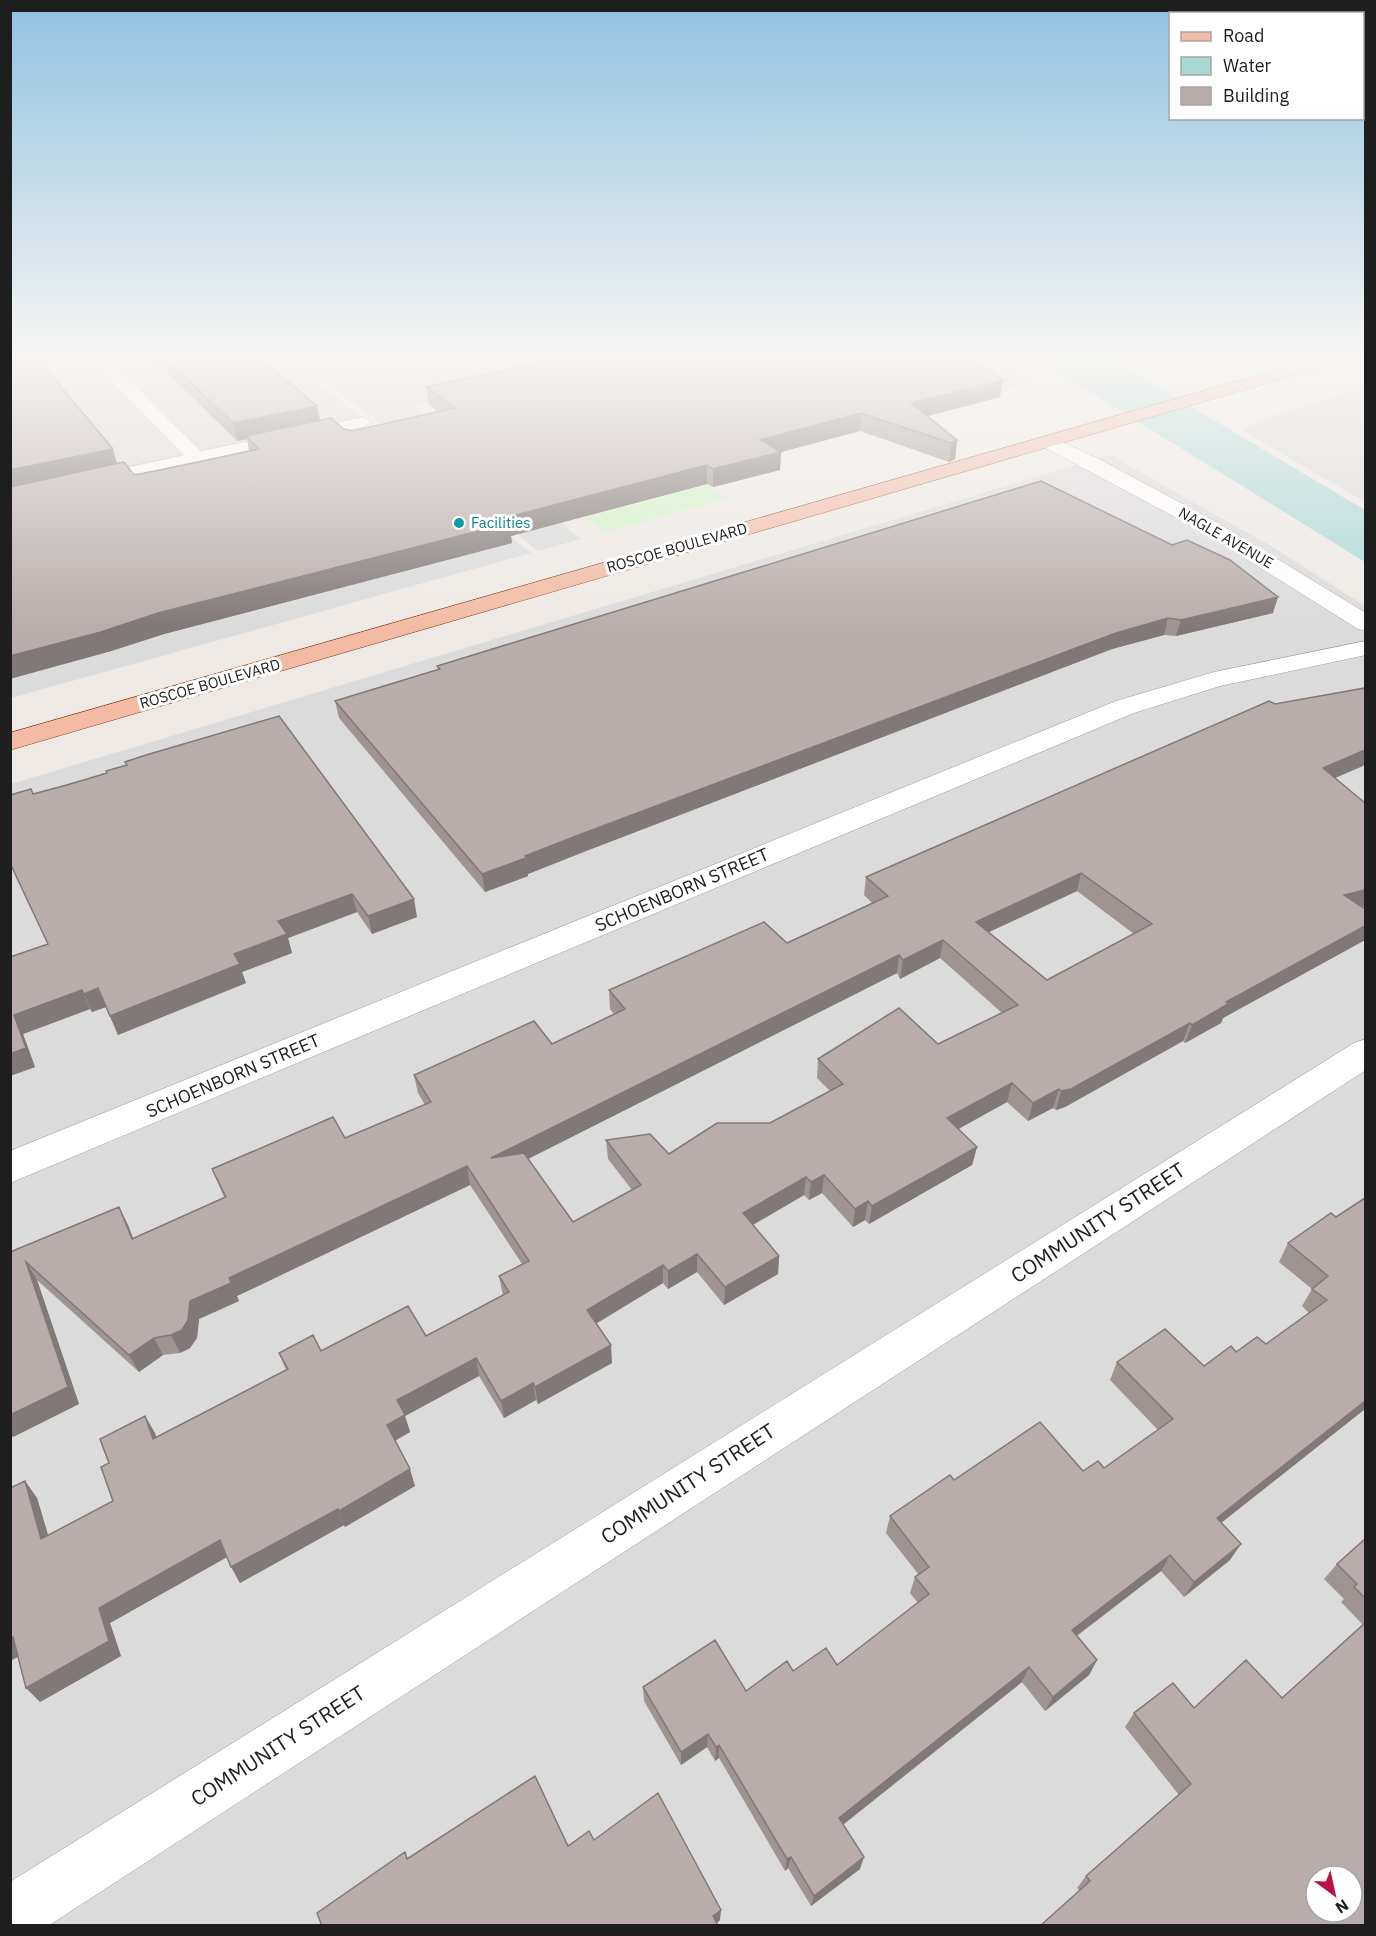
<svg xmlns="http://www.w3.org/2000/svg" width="1376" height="1936" font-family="'IBM Plex Sans',sans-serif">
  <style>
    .residential { fill: #dcdbdc; fill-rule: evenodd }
    .park { fill: #d0f4c6 }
    .parking { fill: #dadada }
    .water { fill: #aad8d5 }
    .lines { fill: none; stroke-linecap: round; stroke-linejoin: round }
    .street-casing { stroke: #9b9b9b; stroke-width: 1 }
    .secondary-casing { stroke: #6c5b0f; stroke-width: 1 }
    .primary-casing { stroke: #8b3e0e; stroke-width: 1 }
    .street { fill: #fff; fill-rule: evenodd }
    .secondary { fill: #f4e7be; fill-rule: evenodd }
    .primary { fill: #f3bba6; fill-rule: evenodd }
    .wall { fill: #9e9593; fill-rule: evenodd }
    .shaded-wall { fill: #817978 }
    .building { fill: #b8adab; stroke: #817978; stroke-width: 1.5; fill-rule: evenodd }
    .culture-dot { fill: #0f9aa8; stroke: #fff; stroke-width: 2 }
    .labels { text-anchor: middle; stroke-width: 6; stroke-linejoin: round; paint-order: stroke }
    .far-culture-label { font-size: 15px; fill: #0d838f; stroke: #fff; text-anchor: start }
    .far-street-label { font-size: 15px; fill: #1e1e1e; stroke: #fff }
    .street-label { font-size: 18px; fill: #1e1e1e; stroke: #fff }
    .near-street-label { font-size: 21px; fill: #1e1e1e; stroke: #fff }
  </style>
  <rect width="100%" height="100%" fill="#eee9e5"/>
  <path class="residential" d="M11 356H285L531 553 11 698Z
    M1179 356H1248L1198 370Z
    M1110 455 1271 546 1365 606V1925L11 1926V784ZM1316 1876H1352V1912H1316Z"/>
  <path class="park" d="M706 485 728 498 605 532 585 517Z"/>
  <path class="parking" d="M289 356H632L413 405 581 539 538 551 373 417Z
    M945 356H993L1029 381 1001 392Z
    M1365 388V502L1242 430 1272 416Z"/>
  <path class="water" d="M1032 356H1106L1365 510V562Z"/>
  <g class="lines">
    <defs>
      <path id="street" d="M87 356H105L201 451 363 417 372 422 363 427 10 505V493L184 455Z
        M1049 436 1097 458 1218 523 1366 613V631L1358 629 1203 532 1042 446 1040 442 1042 438Z
        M1366 641V655L1220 686 1134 713 10 1183V1151L1116 701 1214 672Z
        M1366 1039V1070L48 1926H10V1882L1354 1043Z"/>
      <path id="secondary" d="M53 356 51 359 10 367V357Z"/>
      <path id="primary" d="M1325 356H1352L1350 359 10 750V733Z"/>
    </defs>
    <use href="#street" class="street-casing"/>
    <use href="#secondary" class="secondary-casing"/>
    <use href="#primary" class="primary-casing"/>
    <use href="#street" class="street"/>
    <use href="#secondary" class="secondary"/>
    <use href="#primary" class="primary"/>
  </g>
  <path class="wall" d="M150 356H257L317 406 320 420 352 431 438 412 429 405 426 387 1000 397 927 416 957 440 955 459 949 462 860 431 781 452 780 470 713 487 707 484 511 536 512 543 164 634 108 652 117 464 134 475 249 451 247 439 237 441Z
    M1041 481 1273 613 1176 636 1164 635 1112 649 586 851 528 874V876L485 892 339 718 335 701 438 669 437 666Z
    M125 762 417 917 372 934 357 912 288 938 292 953 242 972 246 983 118 1035 106 1007 92 1012 90 1009 23 1034 35 1067 10 1076V957L48 944 33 794 107 773 126 765Z
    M1365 765 1335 778 1362 907 1365 909V940L1223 1018 1221 1023 1185 1043 1183 1041 1065 1107 1056 1110 1053 1108 1028 1121 1007 1102 958 1129 977 1147 972 1165 869 1224 865 1220 853 1227 822 1193 809 1200 804 1195 753 1225 779 1256 778 1274 724 1305 697 1272 668 1289 663 1283 596 1324 612 1363 538 1404 536 1400 504 1418 479 1376 405 1416 410 1432 395 1440 415 1486 345 1527 344 1525 240 1583 227 1557 110 1623 121 1656 40 1702 18 1657 10 1661V1488L25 1481 37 1498 48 1535 113 1501 109 1463 145 1416 156 1437 286 1370 279 1353 321 1351 426 1336 503 1296 499 1276 522 1264 470 1185 237 1296 239 1301 199 1319 197 1338 190 1348 180 1353 163 1355 139 1372 37 1280 79 1404 13 1437 10 1252 128 1225 133 1238 224 1197 212 1169 345 1138 425 1105 418 1093 414 1075 552 1044 614 1014 610 1009 609 990 787 943 872 903 864 895 866 877ZM1077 891 1134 934 1047 980 989 932ZM940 958 1002 1013 938 1044 818 1059 817 1078 830 1091 770 1123 669 1154 606 1140 608 1159 632 1190 573 1222 528 1159 897 973 900 979Z
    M1331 1213 1365 1409 1221 1523 1230 1560 1184 1597 1161 1571 1077 1636 1097 1660 1089 1675 1045 1711 1022 1682 843 1825 860 1869 811 1906 788 1868 785 1871 719 1758 715 1761 707 1747 681 1765 644 1701 643 1687 746 1691 793 1671 837 1665 918 1603 910 1593 915 1577 919 1575 886 1533 890 1516 954 1480 1083 1471 1104 1468 1158 1430 1110 1380 1117 1362 1204 1366 1236 1352 1266 1344 1309 1313 1302 1306 1312 1289 1279 1262 1288 1243Z
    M1365 1539V1926L1079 1890 1077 1888 1086 1876 1179 1795 1125 1727 1134 1713 1194 1708 1282 1698 1363 1625 1341 1602 1344 1599 1324 1579 1337 1564Z"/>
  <path class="shaded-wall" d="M1003 380 1000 397 909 421 911 403Z
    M317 406 320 424 246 436 247 439 237 441 233 423Z
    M861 413 860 431 781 452 780 470 713 487V469L760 440Z
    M957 440 955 459 949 462 951 443Z
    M113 449 118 467 10 491V470Z
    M707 465V484L511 536 512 543 164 634 108 652 10 679V656L158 613 504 518Z
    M1278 597 1273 613 1176 636 1181 620Z
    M1168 618 1164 635 1112 649 586 851 528 874V876L485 892 482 874 525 856 1116 633Z
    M1365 750V765L1316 786 1323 768Z
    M1081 873 1077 891 972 940 976 922Z
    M1365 890V906L1336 914 1344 895Z
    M352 894 357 912 288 938 292 953 242 972 246 983 118 1035 110 1016 234 954 278 921Z
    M414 899 417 917 372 934 368 916Z
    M1365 926V940L1223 1018 1221 1023 1185 1043 1192 1025 1226 1002Z
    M943 940 940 958 900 979 903 960Z
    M899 955 897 973 494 1176 491 1158Z
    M98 988 106 1007 92 1012 84 994Z
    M82 990 90 1009 23 1034 35 1067 10 1076V1054L14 1015Z
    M1190 1023 1183 1041 1065 1107 1056 1110 1061 1091Z
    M1012 1083 1007 1102 944 1137 947 1118Z
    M1059 1089 1053 1108 1028 1121 1033 1103Z
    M977 1147 972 1165 869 1224 872 1206Z
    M467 1166 470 1185 237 1296 239 1301 199 1319 197 1338 190 1348 180 1353 171 1335 190 1301 229 1278Z
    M824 1175 822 1193 809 1200 811 1182Z
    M806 1177 804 1195 742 1231 743 1213Z
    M868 1201 865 1220 853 1227 855 1209Z
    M119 1207 128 1225 140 1257 132 1239Z
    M697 1254V1272L668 1289V1271Z
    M779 1256 778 1274 724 1305 725 1287Z
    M26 1262 37 1280 79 1404 13 1437 10 1434V1415Z
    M663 1265V1283L588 1328 587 1310Z
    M154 1338 163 1355 139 1372 129 1355Z
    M611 1345 612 1363 538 1404 535 1387Z
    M476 1358 479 1376 405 1416 410 1432 393 1442 387 1425 397 1400Z
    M533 1383 536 1400 504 1418 501 1401Z
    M1365 1401V1409L1207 1534 1217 1518Z
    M145 1416 155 1433 163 1456 153 1439Z
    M410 1469 415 1486 345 1527 339 1511Z
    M25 1481 37 1498 54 1555 41 1539Z
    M338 1509 344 1525 240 1583 231 1567Z
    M220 1540 229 1556 110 1623 121 1656 40 1702 26 1688 99 1608Z
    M1241 1544 1230 1560 1184 1597 1194 1582Z
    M1170 1555 1161 1571 1064 1645 1072 1630Z
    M13 1637 27 1652 10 1661V1639Z
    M1097 1660 1089 1675 1045 1711 1053 1697Z
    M1029 1667 1022 1682 836 1830 839 1818Z
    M708 1734 707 1747 681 1765V1752Z
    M719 1745V1758L715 1761 716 1747Z
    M791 1857 788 1868 785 1871 787 1859Z
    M864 1857 860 1869 811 1906 814 1896Z
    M721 1910 720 1920 714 1926 713 1916Z"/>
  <path class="building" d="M10 356H35L113 449 10 470Z
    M163 356H257L317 406 233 423Z
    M570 356H966L1003 380 911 403 957 440 951 443 861 413 760 440 781 452 713 469 707 465 504 518 510 523 158 613 101 632 10 656V487L124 462 134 475 160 470 259 449 246 436 331 418 344 429 352 431 455 408 426 387Z
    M1041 481 1172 545 1187 540 1230 560 1278 597 1181 620 1168 618 1116 633 584 833 525 856 526 858 482 874 335 701 440 669 437 666Z
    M1365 688V750L1323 768 1365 803V890L1344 895 1365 909V926L1226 1002 1228 1004 1192 1025 1190 1023 1071 1089 1061 1091 1059 1089 1033 1103 1012 1083 947 1118 977 1147 872 1206 868 1201 855 1209 824 1175 811 1182 806 1177 743 1213 779 1256 725 1287 697 1254 668 1271 663 1265 587 1310 611 1345 535 1387 533 1383 501 1401 476 1358 397 1400 405 1415 387 1425 410 1469 339 1511 338 1509 231 1567 220 1540 99 1608 109 1641 26 1688 13 1637 10 1639V1488L25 1481 41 1539 113 1501 101 1467 109 1463 100 1439 145 1416 153 1439 288 1369 279 1353 313 1335 321 1351 408 1306 426 1336 509 1292 499 1276 529 1261 467 1166 229 1278 231 1283 190 1301 188 1320 182 1330 171 1335 154 1338 129 1355 26 1262 68 1387 10 1415V1252L119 1207 132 1239 226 1197 212 1169 333 1117 345 1138 431 1102 414 1075 534 1021 552 1044 625 1009 609 990 764 922 787 943 888 896 866 877 1269 701 1275 704ZM1081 873 1152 924 1047 980 976 922ZM943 940 1018 1005 938 1044 899 1008 818 1059 843 1084 770 1123H717L669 1154 650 1134 606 1140 641 1185 573 1222 524 1153 491 1158 899 955 903 960Z
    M279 716 414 899 368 916 352 894 278 921 287 934 234 954 240 964 110 1016 98 988 84 994 82 990 14 1015 26 1048 10 1054V957L48 944 10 863V795L31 789 33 794 67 785 107 773 106 771 127 765 125 762 146 755Z
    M1365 1198V1401L1217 1518 1241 1544 1194 1582 1170 1555 1072 1630 1097 1660 1053 1697 1029 1667 839 1818 864 1857 814 1896 791 1857 787 1859 719 1745 716 1747 708 1734 681 1752 643 1687 715 1640 746 1691 787 1661 793 1671 826 1648 837 1665 929 1594 915 1577 929 1567 890 1516 950 1475 954 1480 1040 1422 1083 1471 1098 1461 1104 1468 1173 1419 1117 1362 1165 1329 1204 1366 1231 1346 1236 1352 1257 1337 1266 1344 1327 1300 1312 1289 1328 1276 1288 1243 1331 1213 1336 1217Z
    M1365 1539V1598L1354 1587 1357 1584 1337 1564Z
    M1365 1623V1926H1040L1090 1881 1086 1876 1191 1784 1134 1713 1173 1683 1194 1708 1246 1660 1282 1698ZM1316 1876H1352V1912H1316Z
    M535 1776 568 1846 589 1831 594 1840 658 1793 721 1910 713 1916 718 1926H322L317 1913 405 1852 407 1859Z"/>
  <linearGradient id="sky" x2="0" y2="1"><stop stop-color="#8fc2e0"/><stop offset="0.57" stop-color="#f7f5f3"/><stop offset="1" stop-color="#f7f5f3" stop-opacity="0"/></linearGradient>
  <rect width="1376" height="627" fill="url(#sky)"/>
  <circle class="culture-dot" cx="459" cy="523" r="6"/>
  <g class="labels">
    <g class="far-culture-label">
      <text x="471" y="528">Facilities</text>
    </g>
    <g class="far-street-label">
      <text transform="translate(1226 538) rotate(30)" y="5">NAGLE AVENUE</text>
      <text transform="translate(677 548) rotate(-16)" y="5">ROSCOE BOULEVARD</text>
      <text transform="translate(210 684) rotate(-16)" y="5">ROSCOE BOULEVARD</text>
    </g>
    <g class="street-label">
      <text transform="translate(682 890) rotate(-23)" y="6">SCHOENBORN STREET</text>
      <text transform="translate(233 1076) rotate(-23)" y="6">SCHOENBORN STREET</text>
    </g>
    <g class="near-street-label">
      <text transform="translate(1098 1223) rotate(-33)" y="7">COMMUNITY STREET</text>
      <text transform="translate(688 1484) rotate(-33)" y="7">COMMUNITY STREET</text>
      <text transform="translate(278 1746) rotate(-33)" y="7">COMMUNITY STREET</text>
    </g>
  </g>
  <rect width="1376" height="1936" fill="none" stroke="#1e1e1e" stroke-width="24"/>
  <rect x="1169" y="12" width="195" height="108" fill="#ffffff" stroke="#a5a5a5" stroke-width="1.5"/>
  <rect x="1181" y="32" width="30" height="9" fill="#f3bba6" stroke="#a5a5a5" stroke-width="1.5"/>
  <text x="1223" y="42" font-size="18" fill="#1e1e1e">Road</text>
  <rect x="1181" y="57" width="30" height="18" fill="#aad8d5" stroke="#a5a5a5" stroke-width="1.5"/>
  <text x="1223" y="72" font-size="18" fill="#1e1e1e">Water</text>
  <rect x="1181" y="87" width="30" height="18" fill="#b8adab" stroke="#a5a5a5" stroke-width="1.5"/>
  <text x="1223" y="102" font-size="18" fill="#1e1e1e">Building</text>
  <g transform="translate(1334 1894) rotate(147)"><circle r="28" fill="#ffffff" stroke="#a5a5a5" stroke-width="1.5"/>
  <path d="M0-4.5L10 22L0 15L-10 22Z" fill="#bb1243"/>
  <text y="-9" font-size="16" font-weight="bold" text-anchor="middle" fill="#1e1e1e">N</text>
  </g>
</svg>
